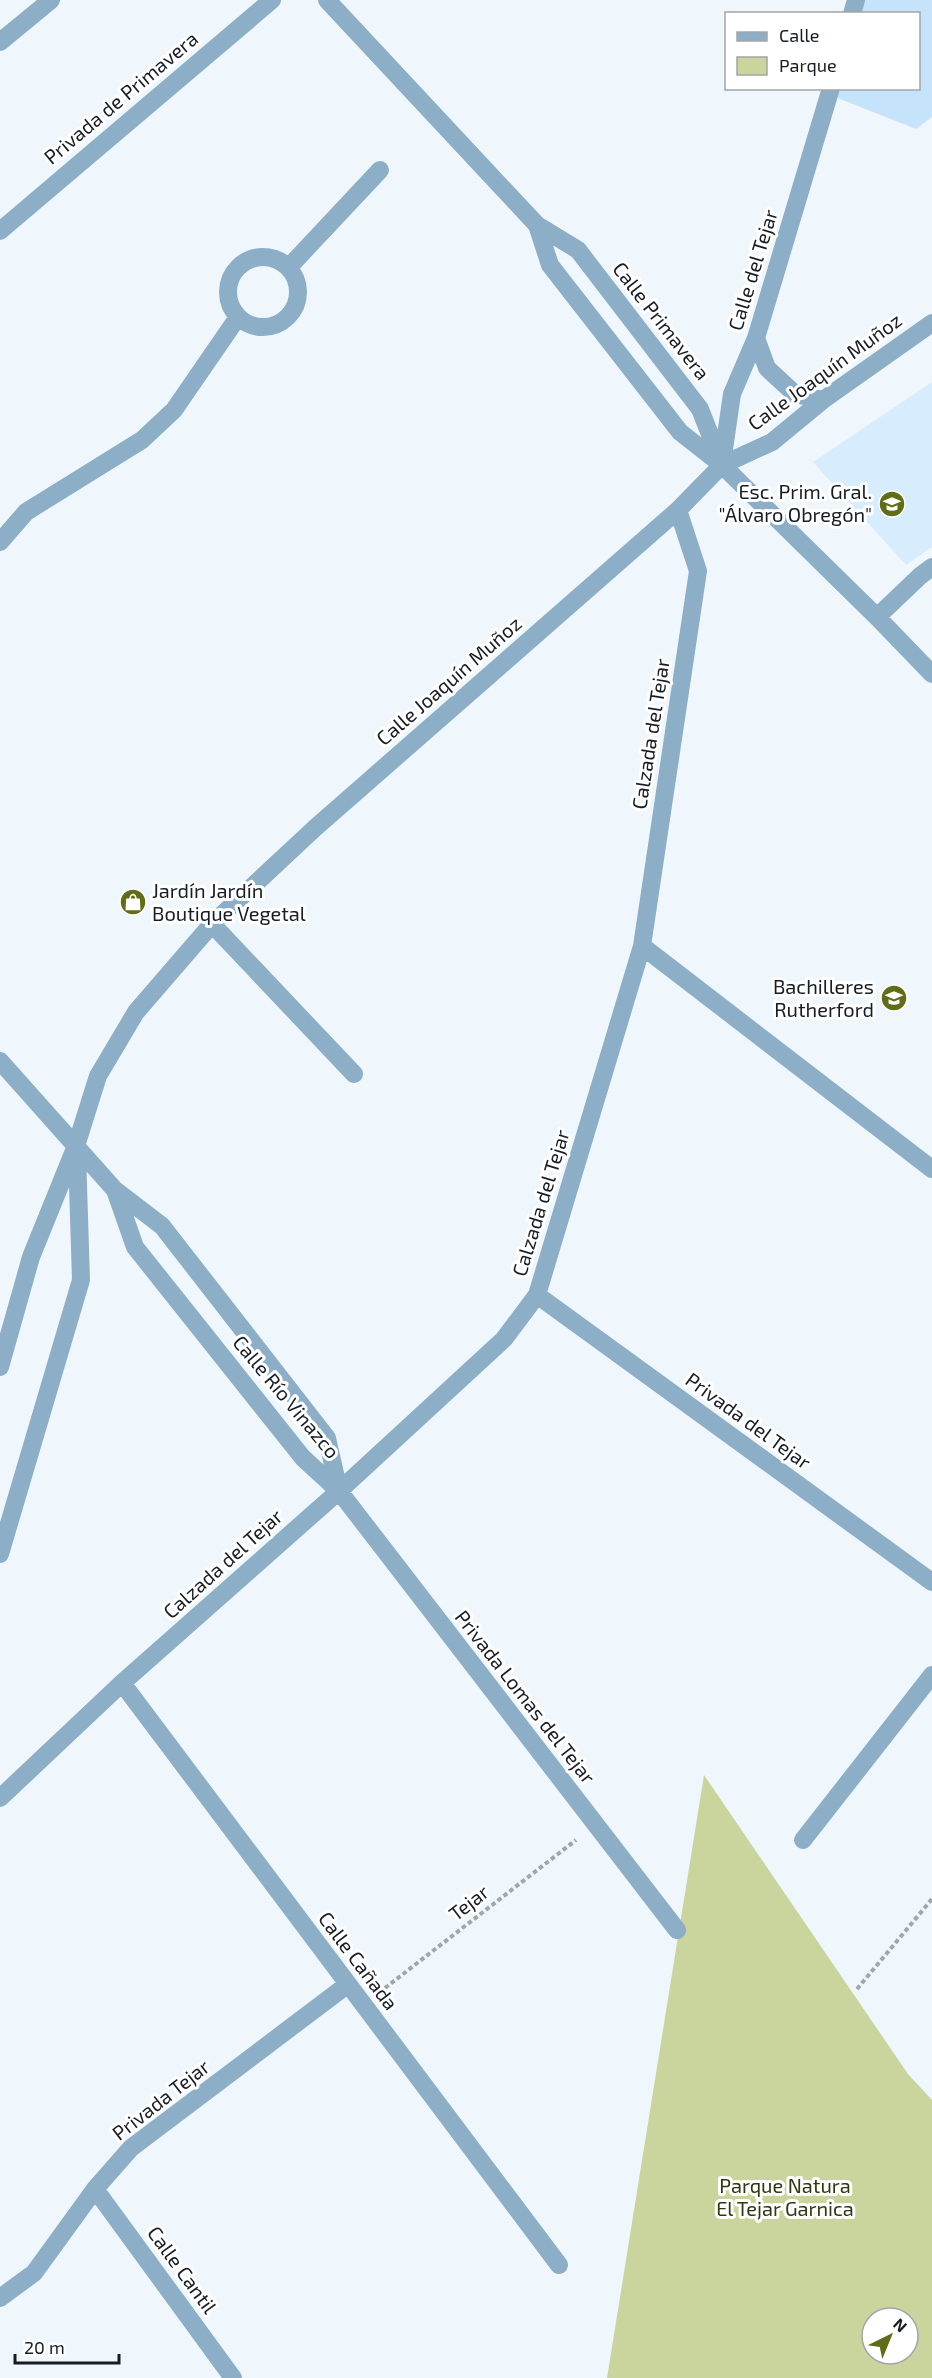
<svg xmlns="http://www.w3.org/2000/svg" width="932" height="2378" font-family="'Exo 2',sans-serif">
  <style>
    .built { fill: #d7edfd }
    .green { fill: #c9d59d; fill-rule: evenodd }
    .building { fill: #c5e4fc }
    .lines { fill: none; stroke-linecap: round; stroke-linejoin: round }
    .path { stroke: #9fa7ad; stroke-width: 4; stroke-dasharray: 4.5 3; stroke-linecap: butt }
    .minor { stroke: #8caec7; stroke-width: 18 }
    .labels { text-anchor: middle; stroke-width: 6; stroke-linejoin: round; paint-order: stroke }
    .street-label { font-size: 20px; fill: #161d23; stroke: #fff }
    .poi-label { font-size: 20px; fill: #161d23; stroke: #fff; text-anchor: end }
    .park-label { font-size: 20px; fill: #313711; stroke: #fff }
  </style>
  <rect width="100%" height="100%" fill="#eff7fd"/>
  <path class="built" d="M932 382V547L906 565 813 462Z"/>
  <path class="green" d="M704 1775 908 2074 932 2100V2378H607ZM872 2318H908V2354H872Z"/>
  <path class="building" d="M864 0H932V117L916 129 835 97 838 88H918V14H860Z"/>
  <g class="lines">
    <path class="path" d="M385 1988 576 1840
      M857 1989 932 1899"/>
    <path class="minor" d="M327 0 537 225 578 250 700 409 722 465
      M852 14 856 0
      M0 42 51 0
      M537 225 550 265 680 432 722 465 877 617 932 674
      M0 231 272 0
      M228 292a35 35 0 1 1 70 0a35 35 0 1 1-70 0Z
      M289 267 380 170
      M756 338 767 368 795 394 823 400
      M722 463 732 394 756 338 831 88
      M0 542 26 512 142 440 174 410 238 317
      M877 617 920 576 932 567
      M212 924 354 1074
      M642 946 932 1169
      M0 1061 115 1190 162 1226 327 1438 339 1491
      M115 1190 135 1247 303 1458 339 1491 677 1930
      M537 1295 932 1582
      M0 1367 31 1257 76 1146 98 1076 136 1012 212 924 315 828 678 510 722 465 772 442 823 400 932 323
      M0 1554 81 1280 77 1153
      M122 1683 559 2265
      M0 1798 122 1683 339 1491 504 1339 537 1295 642 946 698 571 678 510
      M803 1840 932 1675
      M95 2189 233 2378
      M0 2298 34 2273 95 2189 131 2148 347 1985"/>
  </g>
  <defs>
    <symbol id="school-disc" viewBox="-11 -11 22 22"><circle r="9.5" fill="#606d16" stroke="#fff"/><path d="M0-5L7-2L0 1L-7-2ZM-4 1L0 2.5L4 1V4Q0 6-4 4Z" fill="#fff"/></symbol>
    <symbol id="shop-disc" viewBox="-11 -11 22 22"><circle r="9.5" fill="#606d16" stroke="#fff"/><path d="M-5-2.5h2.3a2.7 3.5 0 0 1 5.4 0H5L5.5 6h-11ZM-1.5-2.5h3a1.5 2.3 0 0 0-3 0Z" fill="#fff"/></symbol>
  </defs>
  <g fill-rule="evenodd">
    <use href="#school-disc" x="877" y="489" width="30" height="30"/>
    <use href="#shop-disc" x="118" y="887" width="30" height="30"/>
    <use href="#school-disc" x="879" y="983" width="30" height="30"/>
  </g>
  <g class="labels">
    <g class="street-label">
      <text transform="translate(121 98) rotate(-40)" y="7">Privada de Primavera</text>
      <text transform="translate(753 270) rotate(-73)" y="7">Calle del Tejar</text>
      <text transform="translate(661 321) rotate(52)" y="7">Calle Primavera</text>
      <text transform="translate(825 372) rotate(-36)" y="7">Calle Joaquín Muñoz</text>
      <text transform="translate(449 681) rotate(-41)" y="7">Calle Joaquín Muñoz</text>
      <text transform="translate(651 734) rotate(-81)" y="7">Calzada del Tejar</text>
      <text transform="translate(541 1203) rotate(-73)" y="7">Calzada del Tejar</text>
      <text transform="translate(286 1397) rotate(50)" y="7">Calle Río Vinazco</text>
      <text transform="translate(748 1421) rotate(36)" y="7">Privada del Tejar</text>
      <text transform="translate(223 1564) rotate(-42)" y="7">Calzada del Tejar</text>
      <text transform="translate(525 1697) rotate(52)" y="7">Privada Lomas del Tejar</text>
      <text transform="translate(469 1903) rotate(-38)" y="7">Tejar</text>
      <text transform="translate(358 1961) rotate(53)" y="7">Calle Cañada</text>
      <text transform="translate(161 2100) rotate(-38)" y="7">Privada Tejar</text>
      <text transform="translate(182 2270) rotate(54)" y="7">Calle Cantil</text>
    </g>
    <g class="poi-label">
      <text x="872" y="499">Esc. Prim. Gral.<tspan x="872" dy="23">"Álvaro Obregón"</tspan></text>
      <text x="152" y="898" text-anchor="start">Jardín Jardín<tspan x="152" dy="23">Boutique Vegetal</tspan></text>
      <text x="874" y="994">Bachilleres<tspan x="874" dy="23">Rutherford</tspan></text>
    </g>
    <g class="park-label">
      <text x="785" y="2193">Parque Natura<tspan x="785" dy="23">El Tejar Garnica</tspan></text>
    </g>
  </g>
  <rect x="725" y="12" width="195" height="78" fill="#ffffff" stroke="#a2a5a7" stroke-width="1.5"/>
  <rect x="737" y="32" width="30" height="9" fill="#8caec7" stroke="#a2a5a7" stroke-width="1.5"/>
  <text x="779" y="42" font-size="18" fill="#161d23">Calle</text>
  <rect x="737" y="57" width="30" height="18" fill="#c9d59d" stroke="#a2a5a7" stroke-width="1.5"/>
  <text x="779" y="72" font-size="18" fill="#161d23">Parque</text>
  <g transform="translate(890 2336) rotate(43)"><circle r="28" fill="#ffffff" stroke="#a2a5a7" stroke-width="1.5"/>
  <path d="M0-4.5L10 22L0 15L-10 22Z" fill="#606d16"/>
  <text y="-9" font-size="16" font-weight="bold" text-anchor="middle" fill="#161d23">N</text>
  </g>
  <path d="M15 2354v9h104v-9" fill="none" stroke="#161d23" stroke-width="3"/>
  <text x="24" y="2354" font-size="18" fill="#161d23" stroke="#ffffff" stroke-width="4.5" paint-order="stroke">20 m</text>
</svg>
